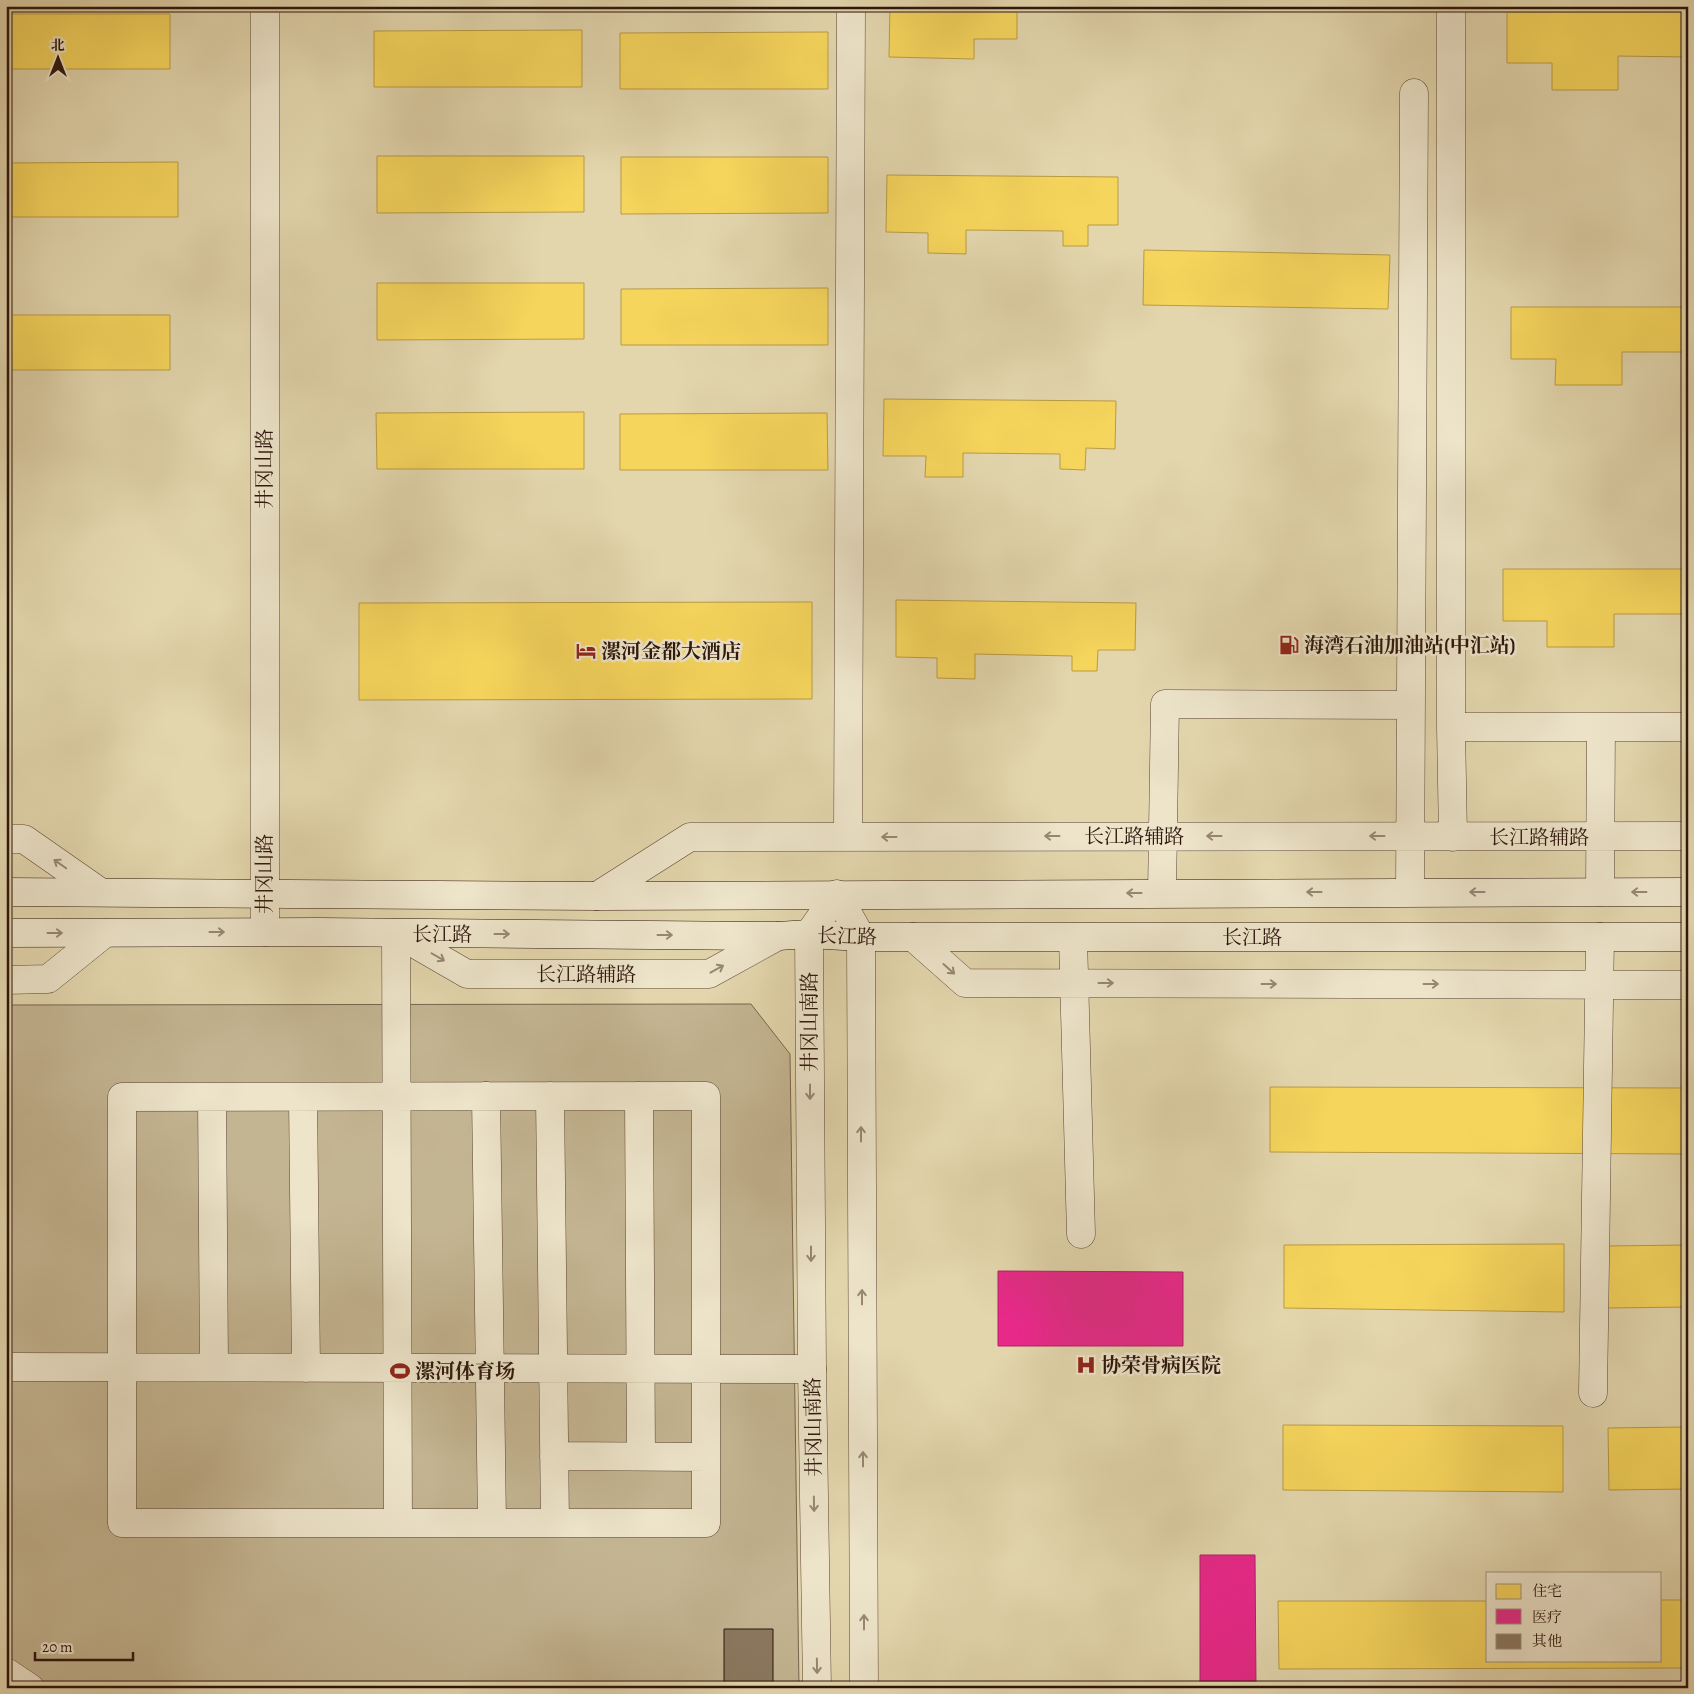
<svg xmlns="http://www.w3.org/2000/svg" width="1694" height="1694" font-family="Alegreya,'Noto Serif SC',serif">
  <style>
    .green { fill: #c4b592; stroke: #78654f }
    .homes { fill: #f6d55c; stroke: #b99b44 }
    .health { fill: #e7298a; stroke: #af2364 }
    .building { fill: #8b7960; stroke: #2c150c }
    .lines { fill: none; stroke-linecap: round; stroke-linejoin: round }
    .minor-casing { stroke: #5a4534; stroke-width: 29 }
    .tertiary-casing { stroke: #5a4534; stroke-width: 29 }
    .secondary-casing { stroke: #2c150c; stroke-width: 29 }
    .minor { stroke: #ede4ca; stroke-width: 28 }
    .tertiary { stroke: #ede4ca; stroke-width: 28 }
    .secondary { stroke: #ede4ca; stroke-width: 28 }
    .oneway { stroke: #968774 }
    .labels { text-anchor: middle; stroke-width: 5; stroke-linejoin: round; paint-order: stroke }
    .street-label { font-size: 20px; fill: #2c150c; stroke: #ede4ca }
    .poi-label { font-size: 20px; font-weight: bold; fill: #2c150c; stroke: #ede4ca; text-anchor: start }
  </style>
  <rect width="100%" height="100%" fill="#e3d6ad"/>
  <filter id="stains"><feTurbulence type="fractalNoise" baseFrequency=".004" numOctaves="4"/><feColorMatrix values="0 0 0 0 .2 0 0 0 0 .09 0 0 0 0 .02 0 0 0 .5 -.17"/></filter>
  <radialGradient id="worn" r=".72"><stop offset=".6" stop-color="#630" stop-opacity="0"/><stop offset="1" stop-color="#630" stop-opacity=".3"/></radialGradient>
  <path class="green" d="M751 1004 790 1054 799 1688H6V1005Z"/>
  <path class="homes" d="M890 6H1017V39H974V59L889 57Z
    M1507 12H1688V57L1618 56V90H1552V63H1507Z
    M6 14H170V69H6Z
    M582 30V87H374V31Z
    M828 32V89H620V33Z
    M377 156H584V212L377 213Z
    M621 157H828V213L621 214Z
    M178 162V217H6V163Z
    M887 175 1118 177V225H1088V246H1063V231L966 230V254L928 253V233L886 232Z
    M1144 250 1390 255 1388 309 1143 305Z
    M377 283H584V339L377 340Z
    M828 288V345H621V289Z
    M1511 307H1688V352H1622V385H1555L1556 359H1511Z
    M6 315H170V370H6Z
    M884 399 1116 401 1115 449 1086 448 1085 470 1060 469V454L963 453V477H925L926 456H883Z
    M584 412V469H377L376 413Z
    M827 413 828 470H620V414Z
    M1503 569H1688V614H1614V647H1547V621H1503Z
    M896 600 1136 603 1135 650H1098L1097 671H1072V656L975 654V679L937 678V658L896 657Z
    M812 602V699L359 700V603Z
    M1270 1087 1688 1088V1154L1270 1152Z
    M1564 1244V1312L1284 1308V1245Z
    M1688 1245V1307L1608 1308 1607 1246Z
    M1283 1425 1563 1426V1492L1283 1490Z
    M1688 1427V1489L1609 1490 1608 1428Z
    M1660 1600H1688V1668L1279 1669 1278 1601H1488V1660H1660Z"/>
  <path class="health" d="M998 1271 1183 1272V1346H998Z
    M1200 1555H1255L1256 1688H1200Z"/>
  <path class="building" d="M724 1629H773V1685H724Z"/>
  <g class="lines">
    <defs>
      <path id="minor" d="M1451 6V727H1688
        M1451 727 1453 837
        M848 837 851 6
        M6 839H24L100 892
        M1410 892 1414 93
        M1600 892 1601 727
        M1162 893 1165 704 1410 705
        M597 896 690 837 1688 836
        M913 937 965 983 1688 985
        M1073 938 1081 1234
        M6 980 48 979 105 933
        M486 1096 492 1523
        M550 1096 555 1523
        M639 1096 641 1456
        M706 1096V1523H122V1097Z
        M212 1097 214 1367
        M303 1097 306 1368
        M6 1367 812 1369
        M1593 1393 1600 937
        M554 1456 706 1457
        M398 1523 396 933 467 974H709L778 936"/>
      <path id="tertiary" d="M265 6V932
        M6 1672 30 1688
        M817 1688 812 1369 809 934 837 894 861 937 864 1688"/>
      <path id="secondary" d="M6 892 597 896 1688 892
        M6 933 319 932 778 936 809 934 861 937H1688"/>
    </defs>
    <use href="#minor" class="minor-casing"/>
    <use href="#tertiary" class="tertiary-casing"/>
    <use href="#secondary" class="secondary-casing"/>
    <use href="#minor" class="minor"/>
    <use href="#tertiary" class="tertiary"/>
    <use href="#secondary" class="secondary"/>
  </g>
  <defs><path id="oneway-shaft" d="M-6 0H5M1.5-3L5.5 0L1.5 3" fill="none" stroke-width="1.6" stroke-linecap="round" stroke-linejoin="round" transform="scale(1.25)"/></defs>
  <g class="oneway">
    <use href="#oneway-shaft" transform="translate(1052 836) rotate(180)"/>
    <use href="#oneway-shaft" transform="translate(1214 836) rotate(180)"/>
    <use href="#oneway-shaft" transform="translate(1377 836) rotate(180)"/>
    <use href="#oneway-shaft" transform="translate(889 837) rotate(180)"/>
    <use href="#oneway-shaft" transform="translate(60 864) rotate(-145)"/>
    <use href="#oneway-shaft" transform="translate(1314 892) rotate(180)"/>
    <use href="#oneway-shaft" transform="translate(1477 892) rotate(180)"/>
    <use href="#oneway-shaft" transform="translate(1639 892) rotate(180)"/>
    <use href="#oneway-shaft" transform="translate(1134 893) rotate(180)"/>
    <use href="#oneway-shaft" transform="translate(217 932)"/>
    <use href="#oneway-shaft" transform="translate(55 933)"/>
    <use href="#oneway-shaft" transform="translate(502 934)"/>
    <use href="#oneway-shaft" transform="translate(665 935)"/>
    <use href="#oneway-shaft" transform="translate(438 957) rotate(30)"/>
    <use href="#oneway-shaft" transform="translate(717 969) rotate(-29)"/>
    <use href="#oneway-shaft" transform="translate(949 969) rotate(42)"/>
    <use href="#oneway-shaft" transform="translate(1106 983)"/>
    <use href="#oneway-shaft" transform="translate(1269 984)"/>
    <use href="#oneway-shaft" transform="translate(1431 984)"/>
    <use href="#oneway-shaft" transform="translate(810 1092) rotate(90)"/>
    <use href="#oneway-shaft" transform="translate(861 1134) rotate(-90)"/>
    <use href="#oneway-shaft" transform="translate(811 1254) rotate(90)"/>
    <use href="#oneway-shaft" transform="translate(862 1297) rotate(-90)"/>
    <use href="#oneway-shaft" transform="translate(863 1459) rotate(-90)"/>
    <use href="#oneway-shaft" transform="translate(814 1504) rotate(89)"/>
    <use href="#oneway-shaft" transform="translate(864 1622) rotate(-90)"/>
    <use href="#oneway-shaft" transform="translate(817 1666) rotate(89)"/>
  </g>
  <defs>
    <symbol id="fuel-bare" viewBox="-9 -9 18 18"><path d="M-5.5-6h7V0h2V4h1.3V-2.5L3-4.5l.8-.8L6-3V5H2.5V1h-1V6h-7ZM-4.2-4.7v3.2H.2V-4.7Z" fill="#8f2418" stroke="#ede4ca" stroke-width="2.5" paint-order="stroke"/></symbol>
    <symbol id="hotel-bare" viewBox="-9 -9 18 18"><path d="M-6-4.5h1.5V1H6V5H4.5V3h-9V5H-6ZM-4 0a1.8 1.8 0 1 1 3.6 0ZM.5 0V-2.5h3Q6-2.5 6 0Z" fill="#8f2418" stroke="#ede4ca" stroke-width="2.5" paint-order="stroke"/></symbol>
    <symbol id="hospital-bare" viewBox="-9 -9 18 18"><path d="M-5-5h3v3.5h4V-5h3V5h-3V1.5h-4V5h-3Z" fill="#8f2418" stroke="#ede4ca" stroke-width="2.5" paint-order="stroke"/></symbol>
    <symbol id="stadium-bare" viewBox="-9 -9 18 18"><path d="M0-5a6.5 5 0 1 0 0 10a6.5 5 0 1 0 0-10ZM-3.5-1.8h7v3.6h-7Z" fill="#8f2418" stroke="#ede4ca" stroke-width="2.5" paint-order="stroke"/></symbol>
  </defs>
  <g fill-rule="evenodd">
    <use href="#fuel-bare" x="1275" y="631" width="28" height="28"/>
    <use href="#hotel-bare" x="572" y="637" width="28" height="28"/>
    <use href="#hospital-bare" x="1072" y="1351" width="28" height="28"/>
    <use href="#stadium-bare" x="386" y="1357" width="28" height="28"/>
  </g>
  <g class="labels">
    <g class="street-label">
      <text transform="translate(264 469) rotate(-90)" y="7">井冈山路</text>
      <text x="1134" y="843">长江路辅路</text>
      <text x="1539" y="844">长江路辅路</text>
      <text transform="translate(264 874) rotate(-90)" y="7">井冈山路</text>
      <text x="442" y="941">长江路</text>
      <text transform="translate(847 936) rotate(2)" y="7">长江路</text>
      <text x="1252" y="944">长江路</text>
      <text x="586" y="981">长江路辅路</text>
      <text transform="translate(809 1022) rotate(-90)" y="7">井冈山南路</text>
      <text transform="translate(813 1427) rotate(-91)" y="7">井冈山南路</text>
    </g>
    <g class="poi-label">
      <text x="1304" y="652">海湾石油加油站(中汇站)</text>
      <text x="601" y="658">漯河金都大酒店</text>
      <text x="1101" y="1372">协荣骨病医院</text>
      <text x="415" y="1378">漯河体育场</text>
    </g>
  </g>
  <rect width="1694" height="1694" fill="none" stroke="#e3d6ad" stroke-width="25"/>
  <rect x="8" y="8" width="1679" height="1679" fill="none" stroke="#2c150c" stroke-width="2.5"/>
  <rect x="12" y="12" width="1669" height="1669" fill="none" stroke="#2c150c"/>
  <rect x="1486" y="1572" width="175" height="90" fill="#ede4ca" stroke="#a0917e"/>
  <rect x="1496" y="1584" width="25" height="15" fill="#f6d55c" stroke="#a0917e"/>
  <text x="1532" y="1596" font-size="15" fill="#2c150c">住宅</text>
  <rect x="1496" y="1609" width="25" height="15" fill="#e7298a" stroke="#a0917e"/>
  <text x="1532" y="1622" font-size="15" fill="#2c150c">医疗</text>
  <rect x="1496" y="1634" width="25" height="15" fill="#8b7960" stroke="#a0917e"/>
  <text x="1532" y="1646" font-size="15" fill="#2c150c">其他</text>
  <g transform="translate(58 58)" stroke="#ede4ca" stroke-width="4" paint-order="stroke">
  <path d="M0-4L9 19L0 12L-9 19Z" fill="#2c150c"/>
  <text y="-8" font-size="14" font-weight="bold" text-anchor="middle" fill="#2c150c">北</text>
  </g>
  <path d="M35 1652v8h98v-8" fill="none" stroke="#2c150c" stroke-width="2.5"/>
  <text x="42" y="1652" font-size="15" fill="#2c150c" stroke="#ede4ca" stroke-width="4" paint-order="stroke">20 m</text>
  <rect width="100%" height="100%" filter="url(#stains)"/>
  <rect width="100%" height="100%" fill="url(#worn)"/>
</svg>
